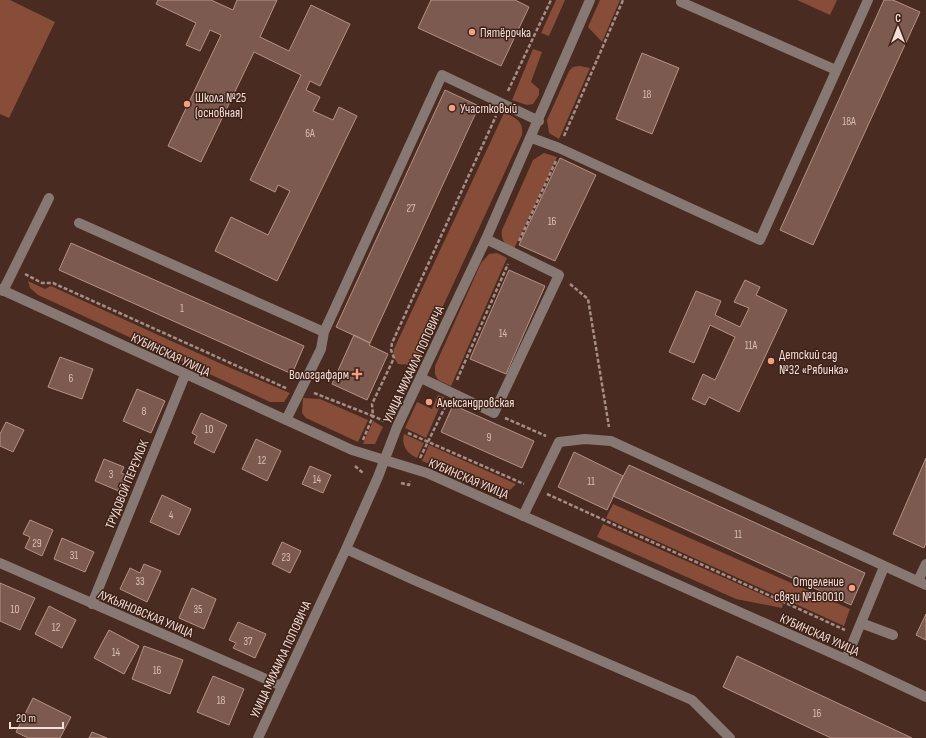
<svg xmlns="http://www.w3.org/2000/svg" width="926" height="738" font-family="'Sofia Sans Condensed',sans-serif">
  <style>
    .green { fill: #874d39 }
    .building { fill: #7d5a4f; stroke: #b79185 }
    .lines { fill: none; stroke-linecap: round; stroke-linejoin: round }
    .path { stroke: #a68e86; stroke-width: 2.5; stroke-dasharray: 4 2; stroke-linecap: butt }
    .minor { stroke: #887873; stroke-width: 10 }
    .poi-dot { fill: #f39f83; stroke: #3e2117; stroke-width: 1.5 }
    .labels { text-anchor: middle; stroke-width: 3; stroke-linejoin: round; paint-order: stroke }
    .number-label { font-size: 11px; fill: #d6beb6 }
    .poi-label { font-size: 13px; fill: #f3dfd8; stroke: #3e2117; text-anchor: start }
    .street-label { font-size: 13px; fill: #f3dfd8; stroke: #3e2117 }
  </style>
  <rect width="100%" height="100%" fill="#492b21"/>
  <path class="green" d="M0 0H10L55 22 9 118 0 114Z
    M556 0H565L549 36 541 33Z
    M600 0H620L602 42 588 27Z
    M797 0H837L830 15Z
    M533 49 542 52 531 82 539 89V95L533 104 527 105 512 100Z
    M580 66 590 68 559 139 549 133 547 120 569 71 573 67Z
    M504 113C516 117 524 122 522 135L420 356 412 365 398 364 393 356 394 349Z
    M544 153 557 157 514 249C506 245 500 240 502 230L533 160Z
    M497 253 507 258 451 386 438 380 435 374V366L481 263 489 254Z
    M28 281 45 289 51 286 226 366 290 393 284 402H270L38 295 30 288Z
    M438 395 444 397 426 438 405 428 417 402 432 409Z
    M303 398 320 399 368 420 358 442 306 418 302 413Z
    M373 421 383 427 375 444H363Z
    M404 434 424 443 417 458C407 454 401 445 404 434Z
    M429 445 516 484 510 490 499 492 422 461Z
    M613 504 850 609 844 626 606 518Z
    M603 524 783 604 782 608 736 599 597 537Z"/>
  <path class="building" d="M158 0H211L233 10 237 0H277L260 37 289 51 311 5 350 24 320 86 310 81 306 90 320 97 313 111 333 120 339 107 357 116 277 281 215 251 231 217 268 235 290 191 278 185 275 192 250 180 301 75 254 52 201 162 168 146 221 35 210 30 200 51 186 45 196 23 156 4Z
    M431 0H515L529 7 501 66 418 28Z
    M884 0H893L920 12 813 245 780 230Z
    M642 53 679 68 652 134 616 119Z
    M445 90 479 106 370 343 336 327Z
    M560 158 596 175 555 261 519 245Z
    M71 243 304 346 292 374 59 270Z
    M509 270 545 286 506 374 470 359Z
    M745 280 760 287 756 295 787 310 739 412 709 397 705 405 692 399 703 374 715 380 735 337 710 325 694 363 669 352 696 291 721 301 715 315 740 327 749 308 734 302Z
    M354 335 370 343 369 345 388 354 367 400 332 384Z
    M60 357 93 369 82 399 48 387Z
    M137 389 165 401 151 433 123 421Z
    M425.5 402a3.5 3.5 0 1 1 7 0a3.5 3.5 0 1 1-7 0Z
    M453 405 534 441 522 468 441 432Z
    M201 413 227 425 214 453 194 443 197 436 192 433Z
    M6 422 24 430 13 452 0 446V434Z
    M256 439 281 451 267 481 242 469Z
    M574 452 623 476 607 510 558 487Z
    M926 458V543L924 548 893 534Z
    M104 459 124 467 121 473 128 476 121 492 95 481Z
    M629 465 865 573 851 605 613 496Z
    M310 466 331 475 323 493 302 484Z
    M162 495 191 509 179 535 150 522Z
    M30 520 53 530 42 556 25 548 30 537 23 534Z
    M62 538 94 552 85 572 54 559Z
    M282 542 301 551 290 573 272 564Z
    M144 564 161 571 147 602 120 589 130 568 140 573Z
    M0 583 35 598 20 630 0 621Z
    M192 588 216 599 204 629 179 618Z
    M49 606 76 620 62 648 35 634Z
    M926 614V640L916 635Z
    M238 622 266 634 255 658 233 648 236 643 229 640Z
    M109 630 139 646 124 674 94 658Z
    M144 646 183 660 170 694 132 679Z
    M737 656 912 738H831L723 687Z
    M213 676 244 689 229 725 197 712Z
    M33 698 71 717 60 738H28L16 732Z
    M92 732 107 738H89Z"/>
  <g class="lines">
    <path class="path" d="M508 91 551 0
      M564 136 623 0
      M519 241 556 161
      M25 274 42 283H53L288 389
      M570 284 588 299 609 427
      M457 380 508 264
      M314 393 373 416 372 404 394 358 391 350 392 343 496 116
      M505 418 546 436
      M408 433 524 484
      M363 440 373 416 384 421
      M420 458 446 405
      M355 466 363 473
      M401 483 409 485 410 481
      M547 494 845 630"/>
    <path class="minor" d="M681 2 836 70
      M532 138 559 148 760 240 868 0
      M79 223 324 332
      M0 289 352 450 427 473 854 663 926 697
      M3 291 49 198
      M421 378 494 413 559 275 486 239
      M286 420 321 349 324 332 442 75 539 121
      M523 516 559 442 585 439 611 441 926 585
      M346 549 414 580 692 700 730 738
      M0 563 282 686
      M918 581 926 564
      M92 604 185 375
      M861 623 893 635
      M846 659 884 567
      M258 738 346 549 378 477 397 427 486 239 590 0"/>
  </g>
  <g class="poi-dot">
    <circle cx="472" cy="32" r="4"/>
    <circle cx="187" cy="104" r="4"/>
    <circle cx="452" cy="108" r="4"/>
    <circle cx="771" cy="361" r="4"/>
    <path d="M355 368h4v4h4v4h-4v4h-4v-4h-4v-4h4z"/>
    <circle cx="429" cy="402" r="4"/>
    <circle cx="852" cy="588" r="4"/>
  </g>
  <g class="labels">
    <g class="number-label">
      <text x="647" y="98">18</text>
      <text x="849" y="125">18А</text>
      <text x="310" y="137">6А</text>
      <text x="411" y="212">27</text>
      <text x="552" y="225">16</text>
      <text x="182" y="312">1</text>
      <text x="503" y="337">14</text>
      <text x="751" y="349">11А</text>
      <text x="71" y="382">6</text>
      <text x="144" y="415">8</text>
      <text x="209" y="433">10</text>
      <text x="489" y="441">9</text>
      <text x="262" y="464">12</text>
      <text x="111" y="478">3</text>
      <text x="317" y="483">14</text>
      <text x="591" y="485">11</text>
      <text x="171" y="519">4</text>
      <text x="738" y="538">11</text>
      <text x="37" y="547">29</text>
      <text x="74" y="559">31</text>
      <text x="286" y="561">23</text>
      <text x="140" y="585">33</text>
      <text x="15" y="613">10</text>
      <text x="198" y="613">35</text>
      <text x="56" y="631">12</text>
      <text x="248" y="645">37</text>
      <text x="116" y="656">14</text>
      <text x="157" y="674">16</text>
      <text x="221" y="704">18</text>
      <text x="817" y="717">16</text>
    </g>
    <g class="poi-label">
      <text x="480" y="37">Пятёрочка</text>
      <text x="195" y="102">Школа №25<tspan x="195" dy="15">(основная)</tspan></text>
      <text x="460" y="113">Участковый</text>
      <text x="779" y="359">Детский сад<tspan x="779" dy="15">№32 «Рябинка»</tspan></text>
      <text x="349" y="379" text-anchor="end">Вологдафарм</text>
      <text x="437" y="407">Александровская</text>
      <text x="844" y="586" text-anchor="end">Отделение<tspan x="844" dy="15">связи №160010</tspan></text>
    </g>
    <g class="street-label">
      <text transform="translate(171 354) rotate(25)" y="5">КУБИНСКАЯ УЛИЦА</text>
      <text transform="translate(413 364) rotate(-65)" y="5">УЛИЦА МИХАИЛА ПОПОВИЧА</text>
      <text transform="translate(469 478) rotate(23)" y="5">КУБИНСКАЯ УЛИЦА</text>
      <text transform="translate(126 484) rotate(-68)" y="5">ТРУДОВОЙ ПЕРЕУЛОК</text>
      <text transform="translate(146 613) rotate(23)" y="5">ЛУКЬЯНОВСКАЯ УЛИЦА</text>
      <text transform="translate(820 634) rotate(24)" y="5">КУБИНСКАЯ УЛИЦА</text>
      <text transform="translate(280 659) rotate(-65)" y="5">УЛИЦА МИХАИЛА ПОПОВИЧА</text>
    </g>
  </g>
  <g transform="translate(898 28)" stroke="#3e2117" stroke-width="3" paint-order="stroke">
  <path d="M0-3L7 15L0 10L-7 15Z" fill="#f3dfd8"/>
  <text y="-6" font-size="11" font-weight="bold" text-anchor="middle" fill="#f3dfd8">С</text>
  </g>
  <path d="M10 722v6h53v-6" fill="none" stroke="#f3dfd8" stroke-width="2"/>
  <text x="16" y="722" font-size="12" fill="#f3dfd8" stroke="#3e2117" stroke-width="3" paint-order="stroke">20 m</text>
</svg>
